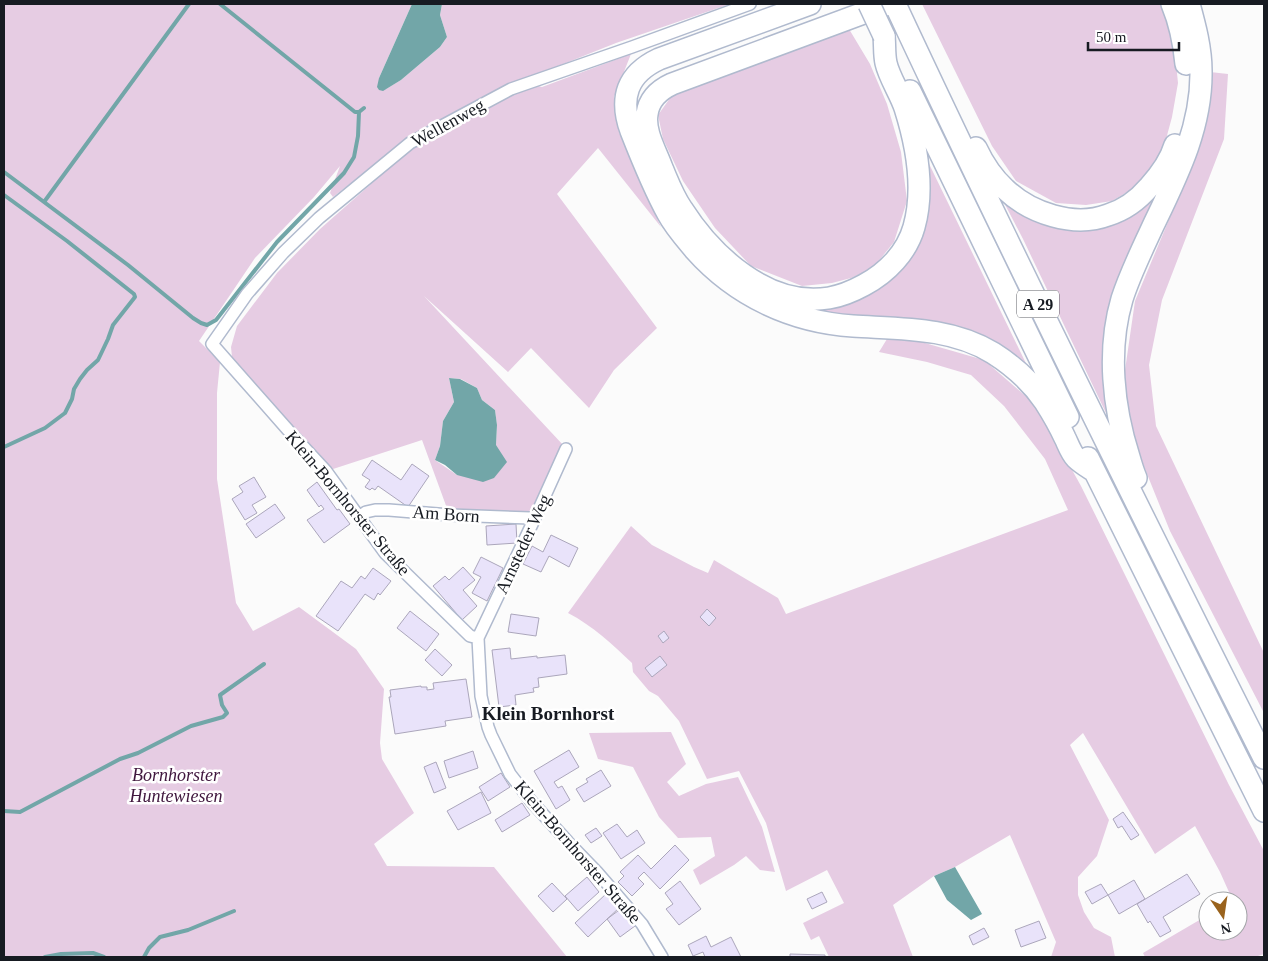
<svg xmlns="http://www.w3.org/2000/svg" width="1268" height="961" font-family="Georgia,serif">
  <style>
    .green { fill: #e6cce3; fill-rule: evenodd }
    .water { fill: #72a6a8 }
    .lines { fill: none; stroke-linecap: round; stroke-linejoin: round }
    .stream { stroke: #72a6a8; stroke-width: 4 }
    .building { fill: #e9e3fa; stroke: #aba6bb }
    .street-casing { stroke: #b0bace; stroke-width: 14 }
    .highway-casing { stroke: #b0bace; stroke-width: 24 }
    .street { stroke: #fff; stroke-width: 11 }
    .highway { stroke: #fff; stroke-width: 21 }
    .highway-bridge-casing { stroke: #b0bace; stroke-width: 24; stroke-linecap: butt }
    .highway-bridge { stroke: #fff; stroke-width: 21 }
    .labels { text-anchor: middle; stroke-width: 5; stroke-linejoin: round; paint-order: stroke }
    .shield { fill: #fff; stroke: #5d5f64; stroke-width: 1 }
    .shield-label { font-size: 16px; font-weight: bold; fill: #171b22 }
    .street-label { font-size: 18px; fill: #171b22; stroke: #fff }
    .park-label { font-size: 18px; font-style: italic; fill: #40173e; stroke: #fff }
    .neighbourhood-label { font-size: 19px; font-weight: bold; fill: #171b22; stroke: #fff }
  </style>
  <rect width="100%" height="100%" fill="#fbfbfb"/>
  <path class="green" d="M4 4H412L379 78 386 89 401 80 440 47 447 37 440 15 442 4H730L616 43 498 90 409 138 333 197 330 193 340 166 314 197 255 258 199 341 220 362 217 393V479L236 603 253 631 299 607 356 649 384 689 380 743 382 759 414 813 374 844 387 866 494 867 567 957H4Z
    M922 4H1161L1174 43 1178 83 1172 117 1162 154 1144 182 1112 201 1086 205 1056 203 1016 181 992 146Z
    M849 29 870 64 887 104 901 152 907 201 894 242 873 268 851 278 832 283 802 286 751 266 715 228 683 181 663 139 658 115 673 94Z
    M631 54 614 97 619 132 639 180 661 227 598 148 557 194 657 328 614 370 589 408 531 348 508 372 424 296 564 446 531 516 448 511 422 440 330 470 232 357 231 347 237 326 277 273 320 229 413 147 509 94 534 85 542 87ZM449 378 461 379 477 388 482 400 495 410 497 425 496 445 457 475 435 460 440 446 443 421 454 402Z
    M1210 72 1228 74 1224 139 1162 300 1149 365 1156 426 1264 653V713L1170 531 1143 464 1131 426 1124 377 1135 301 1201 143 1210 106Z
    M916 137 1036 384 1017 364 857 322 784 305H838L908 255Z
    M1169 176 1127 267 1116 434 1023 239 997 189 1087 228Z
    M887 339H911L984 360 1036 405 1081 486 1229 785 1264 851V954L1255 957H1145L1143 953 1208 915V931H1238V901H1233L1220 872 1195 826 1155 854 1083 733 1070 745 1109 820 1097 856 1078 877V895L1084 912 1094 928 1111 937 1115 957H1051L1056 942 1010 835 955 867 934 876 893 905 913 957H829L819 936 811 940 803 923 844 903 827 870 786 891 766 823 739 771 707 779 679 721 658 696 649 691 633 672 632 663C612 644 593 626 568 613L631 526 652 545 694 567 708 573 714 560 778 598 786 614 1068 510 1045 459 1004 406 971 375 927 362 879 352Z
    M671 732 686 764 667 782 679 796 706 784 738 777 762 827 775 872 760 870 746 856 734 865 700 885 693 870 715 856 711 837 678 838 659 817 633 767 598 759 589 733Z"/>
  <path class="water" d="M412 4H442L440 15 447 37 440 47 401 80 383 91 379 90 377 87 379 78Z
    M449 378 460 379 477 388 482 400 495 410 497 425 496 445 507 462 494 478 483 482 457 475 445 465 435 460 440 446 443 421 454 402Z
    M955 867 982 914 971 920 947 900 934 876Z"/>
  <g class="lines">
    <path class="stream" d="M220 4 355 112H359
      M4 172 128 265 193 318 201 323 207 325 216 320 277 242 344 173 354 157 358 136 359 112 364 108
      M4 195 67 241 134 294 135 297 113 325 108 339 98 360 87 370 80 379 74 389 72 399 65 413 45 428 4 447
      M44 202 189 4
      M4 811 20 812 120 759 138 753 191 726 223 717 227 713 222 705 220 695 264 664
      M45 957 61 954 93 953 104 957
      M144 957 149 948 160 937 188 930 234 911"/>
  </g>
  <path class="building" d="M372 460 401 480 412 464 429 476 408 507 378 486 375 490 372 488 370 490 365 487 370 480 362 475Z
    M254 477 266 497 252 505 257 513 245 520 232 499 243 492 239 486Z
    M317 482 337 510 339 509 350 524 324 543 307 520 324 509 321 505 319 507 307 490Z
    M275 504 285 518 256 538 246 524Z
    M516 524 517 543 487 545 486 526Z
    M551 535 578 548 569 567 549 556 541 572 523 564 532 546 543 552Z
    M481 557 503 568 487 601 472 593 481 577 473 573Z
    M463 567 475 580 463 590 477 606 462 620 433 586 445 576 449 580Z
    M373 568 391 581 380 595 378 593 374 600 365 594 338 631 316 616 341 581 352 588 361 576 365 579Z
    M707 609 716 618 709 626 700 617Z
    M410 611 439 634 426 651 397 628Z
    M511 614 539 618 536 636 508 632Z
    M664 631 669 638 663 643 658 636Z
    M510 648 511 659 537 656V658L565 655 567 674 538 678 539 687 533 688 534 692 515 695 516 705 499 707 492 650Z
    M435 649 452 665 442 676 425 660Z
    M660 656 667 665 652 677 645 668Z
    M466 679 472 717 445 721 446 726 395 734 389 697H391L390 690 421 686V687H427V690L434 689 433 683Z
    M569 750 579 767 554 782 558 788 562 786 570 800 556 809 534 771Z
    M473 751 478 768 449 778 444 761Z
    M436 762 446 788 434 793 424 767Z
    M601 770 611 786 584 802 576 789 588 782 586 779Z
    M501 773 510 787 488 801 479 787Z
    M481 792 491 813 458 830 447 811Z
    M522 803 530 815 502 832 495 820Z
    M1123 812 1139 835 1131 840 1122 826 1118 828 1113 819Z
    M617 824 627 837 637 830 645 843 621 859 603 833Z
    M596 828 602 836 591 843 585 835Z
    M675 845 689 860 660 889 644 872 638 878 644 884 632 896 618 882 624 876 620 872 638 855 651 869Z
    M1187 874 1200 894 1163 917 1171 931 1160 937 1150 921 1148 923 1137 904Z
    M587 877 599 892 578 911 565 896Z
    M1134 880 1145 899 1119 914 1108 895Z
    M680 881 701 909 679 925 666 909 673 904 665 893Z
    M552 883 567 899 553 912 538 896Z
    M1101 884 1108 895 1092 904 1085 892Z
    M822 892 827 902 812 909 807 899Z
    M607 893 620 907 588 937 575 923Z
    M622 908 635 926 620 937 607 919Z
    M1039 921 1046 938 1021 947 1015 930Z
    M984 928 989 937 973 945 969 936Z
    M706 936 711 947 731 937 741 957H705L703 952 693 956 688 945Z
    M790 954 825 955V957H790Z"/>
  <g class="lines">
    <defs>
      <path id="street" d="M566 449 534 520 478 638 481 696 488 727 491 735 510 774 531 801 568 842 597 872 642 924 662 957
        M359 517 366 512 375 510H389L450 515 530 518 534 520
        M478 638 470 636 385 553 326 471 288 430 212 344 247 294 283 253 319 218 410 143 511 89 632 47 750 4"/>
      <path id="highway" d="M810 4 659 59C627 74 619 98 631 131 642 159 653 187 668 214 675 227 685 238 695 250 736 296 792 322 853 326 900 329 951 327 993 353 1012 365 1032 383 1045 402 1052 413 1059 425 1065 438 1068 444 1071 453 1076 458 1081 463 1088 467 1094 471
        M895 4C1013 257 1138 508 1264 758
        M1172 4C1180 23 1184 43 1186 64
        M884 36C885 45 884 54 886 63 889 77 900 93 905 108 917 146 925 188 914 227 907 252 887 273 864 285 853 291 841 296 829 298 768 308 712 256 682 209 673 196 668 182 662 168 656 151 644 132 647 114 649 99 659 90 672 84L888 4
        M910 91 1068 417
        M976 148C983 163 993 178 1005 189 1030 213 1074 228 1108 215 1124 210 1138 200 1149 187 1160 175 1170 162 1175 145
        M1088 458 1264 811
        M1136 478C1133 471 1131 464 1129 457 1113 407 1107 350 1122 299 1130 274 1142 250 1153 226 1177 176 1202 127 1201 71 1201 48 1195 26 1189 4"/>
    </defs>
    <use href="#street" class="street-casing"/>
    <use href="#highway" class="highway-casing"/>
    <use href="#street" class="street"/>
    <use href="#highway" class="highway"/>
    <defs>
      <path id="highway-bridge" d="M869 4 884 36"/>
    </defs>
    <use href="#highway-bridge" class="highway-bridge-casing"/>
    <use href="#highway-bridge" class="highway-bridge"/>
  </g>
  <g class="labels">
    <rect class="shield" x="1017" y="290.5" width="42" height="27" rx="4"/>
    <g class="shield-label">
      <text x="1038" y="310">A 29</text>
    </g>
    <g class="street-label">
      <text transform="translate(448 123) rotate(-29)" y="6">Wellenweg</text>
      <text transform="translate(348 503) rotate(50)" y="6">Klein-Bornhorster Straße</text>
      <text transform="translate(446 514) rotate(4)" y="6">Am Born</text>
      <text transform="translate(523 544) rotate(-65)" y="6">Arnsteder Weg</text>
      <text transform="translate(578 852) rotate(49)" y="6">Klein-Bornhorster Straße</text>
    </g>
    <g class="park-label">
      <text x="176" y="781">Bornhorster<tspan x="176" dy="21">Huntewiesen</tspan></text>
    </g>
    <g class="neighbourhood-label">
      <text x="548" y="720">Klein Bornhorst</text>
    </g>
  </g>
  <rect width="1268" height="961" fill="none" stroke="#171b22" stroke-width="10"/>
  <g transform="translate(1223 916) rotate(167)"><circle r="24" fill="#ffffff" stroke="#a2a4a7"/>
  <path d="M0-4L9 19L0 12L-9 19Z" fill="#9a631d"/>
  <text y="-8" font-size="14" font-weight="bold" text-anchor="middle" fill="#171b22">N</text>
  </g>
  <path d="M1088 42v8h91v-8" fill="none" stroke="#171b22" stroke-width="2.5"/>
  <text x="1096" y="42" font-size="15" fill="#171b22" stroke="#ffffff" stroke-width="4" paint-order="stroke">50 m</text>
</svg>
